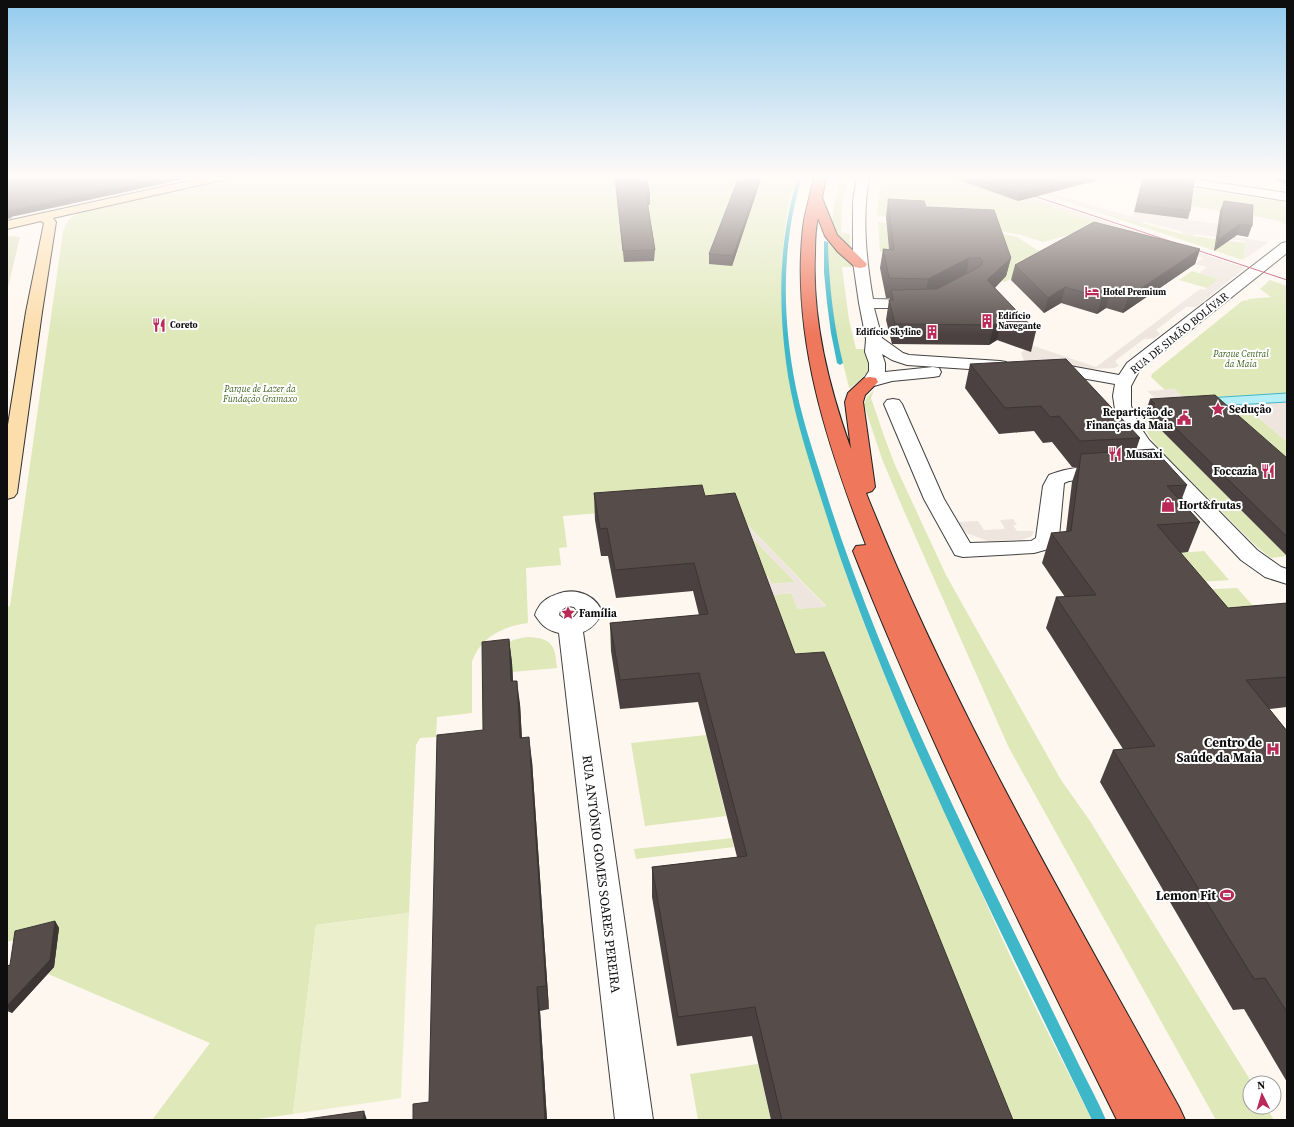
<svg xmlns="http://www.w3.org/2000/svg" width="1294" height="1127" font-family="'Source Serif 4',serif">
  <style>
    .green { fill: #dee8b9 }
    .cemetery { fill: #dee0c0 }
    .pitch { fill: #ecefcb }
    .plaza { fill: #eee5de }
    .water { fill: #b5eef4; stroke: #3eb7c9 }
    .lines { fill: none; stroke-linecap: round; stroke-linejoin: round }
    .stream { fill: #3eb7c9; fill-rule: evenodd }
    .street-casing { stroke: #414141; stroke-width: 2 }
    .secondary-casing { stroke: #303030; stroke-width: 2 }
    .highway-casing { stroke: #1f1f1f; stroke-width: 2 }
    .street { fill: #fff; fill-rule: evenodd }
    .secondary { fill: #fcddac; fill-rule: evenodd }
    .highway { fill: #ef775c; fill-rule: evenodd }
    .tram { stroke: #b92a58; stroke-width: 1 }
    .wall { fill: #4a4140 }
    .shaded-wall { fill: #3c3534 }
    .building { fill: #564c4a; stroke: #3c3534 }
    .labels { text-anchor: middle; stroke-width: 4; stroke-linejoin: round; paint-order: stroke }
    .far-poi-label { font-size: 9px; font-weight: bold; fill: #0e0e0e; stroke: #fff; text-anchor: start }
    .far-park-label { font-size: 9px; font-style: italic; fill: #406320; stroke: #fff }
    .street-label { font-size: 11px; fill: #0e0e0e; stroke: #fff }
    .poi-label { font-size: 11px; font-weight: bold; fill: #0e0e0e; stroke: #fff; text-anchor: start }
    .near-poi-label { font-size: 13px; font-weight: bold; fill: #0e0e0e; stroke: #fff; text-anchor: end }
    .near-street-label { font-size: 13px; fill: #0e0e0e; stroke: #fff }
  </style>
  <rect width="100%" height="100%" fill="#fef7ef"/>
  <path class="green" d="M232 177H797C788 199 785 227 783 251 777 339 797 421 823 504 857 616 903 722 952 828 968 863 984 899 1000 934 1029 997 1061 1058 1092 1120H989L792 683 761 596 791 593 798 609 826 606 739 516 685 506 563 516 567 547 559 548 561 565 526 568 528 623C504 626 480 637 472 662V713L437 717 436 737 420 738 416 745 409 913 316 925 293 1114 250 1120H152L210 1043 48 974 59 928 7 942V607L10 606 63 232C69 214 78 213 95 208Z
    M840 177H848L842 207 841 233 850 234V248C846 244 842 241 838 237 825 220 839 195 840 177Z
    M882 177H965L1108 226 1083 231 1043 242 1021 235 966 224 921 218 878 216 877 211Z
    M1190 188 1283 202 1287 206V225L1276 220 1189 206Z
    M1082 207 1186 235 1246 243 1243 260Z
    M878 222 886 223 889 253 880 252Z
    M991 231 1017 237 1048 257 1005 282 935 260Z
    M828 242 851 263 852 267H842L849 320 856 349H867C872 376 868 371 851 388H849C846 373 841 358 838 343 831 310 829 276 828 242Z
    M1192 271 1219 279 1207 288 1179 280Z
    M1270 280 1287 286V402L1184 408 1175 389 1165 390 1151 377 1152 374 1242 301 1249 300 1248 299 1271 297 1260 289Z
    M874 390 871 398 884 436 895 465 946 575 1061 780 1090 821 1252 1083H1250V1107H1266L1274 1120H1216L1009 748 904 511 882 459 864 405 867 397Z
    M1254 414 1287 442V459L1236 415Z
    M1139 416H1147L1287 556 1271 558 1256 546 1161 451 1149 436Z
    M734 519 795 582 771 584 754 577Z
    M1204 551 1229 580 1188 583 1164 554Z
    M1237 588 1266 620 1221 623 1194 590Z
    M530 637C554 639 555 647 557 668L512 672V663L490 665C504 646 505 639 530 637Z
    M706 735 726 816 645 826 631 743Z
    M732 838 734 847 636 859 634 849Z
    M758 1064 771 1120H698L690 1074Z"/>
  <path class="cemetery" d="M7 236 20 237 7 291Z"/>
  <path class="pitch" d="M409 913 401 1098 293 1114 316 925Z"/>
  <path class="plaza" d="M972 177 1245 268 1196 307H1186L1156 330 1160 334 1155 338 1144 339 1115 361 1119 366 1114 368 1090 369 1051 362 1024 361 1021 353 1031 345 1096 367 1200 289 1204 290 1219 279 1199 273 1207 267 1195 264 1203 258 1000 190Z
    M990 177H995L1133 217 1134 212 1218 224 1217 234 1269 242 1243 260 1246 243 1244 241 1194 234V236L1186 235 1181 233 1183 232 1145 222 1142 223 1082 207Z
    M1175 389 1185 399 1158 401 1147 391Z
    M1287 402V442L1254 414 1237 415 1211 406Z
    M739 516 826 607 798 609 791 593 761 596 754 577 768 576 772 584 795 582 734 519Z
    M1013 519 1017 525H1013L1017 531H1034L1032 536 1021 540 988 541 966 533 958 522 978 521 984 530 1005 529 1000 520Z"/>
  <path class="water" d="M1287 393V402L1184 408 1175 400Z"/>
  <g class="lines">
    <path class="stream" d="M798 177H802C781 245 782 318 796 388 804 427 818 466 830 505 879 656 949 800 1019 942 1039 983 1059 1024 1079 1065 1088 1083 1098 1101 1106 1120H1092C1005 939 912 760 845 571 834 541 825 510 815 480 803 441 791 402 786 362 778 300 779 237 798 177Z
      M824 241 828 242C829 283 833 323 843 363L840 365 837 363 831 333 827 303 824 272Z"/>
    <defs>
      <path id="street" d="M857 177H869C862 218 866 258 873 299L919 300 924 301 926 304 924 307 919 308H874L882 338 903 353 909 355 1000 361 1006 362 1008 366 1006 370 1000 371 907 365 892 360 882 354 885 363V372L933 367 939 368 941 372 939 376 933 377 892 381 870 387 864 386 862 382 869 371V363L865 352 866 339 859 303 853 262V201Z
        M1151 177H1179L1287 193V201L1157 180 1153 179Z
        M1287 242V253L1139 371 1131 386V406L1139 425 1149 440 1257 550 1281 567 1287 569V584L1265 577 1241 560 1135 448 1116 416 1113 396 1115 384 1048 372 1042 371 1040 367 1042 363 1048 362 1119 375 1127 363 1282 243Z
        M893 399 899 400 902 404 944 499 970 543 1031 541 1036 538 1043 486 1049 475C1066 468 1094 464 1112 469L1115 473 1112 477 1069 481 1064 483 1059 537 1052 548 1034 553 963 557 955 555 924 499 884 404 887 400Z
        M564 592C580 589 597 597 602 612 598 622 593 628 583 632L653 1120H615L559 633C547 630 542 626 535 615 540 600 550 596 564 592ZM568 606 574 607 578 612 574 617 564 619 559 615 560 611Z"/>
      <path id="secondary" d="M207 177H228L226 179 222 180 53 218 56 222 42 312 17 493 14 497 7 499V431L26 312 44 223 41 221 7 229V221Z"/>
      <path id="highway" d="M814 177H826L822 198 837 235 867 264 865 267 860 268 855 267 838 252 825 236 818 218C815 230 815 242 815 254 812 321 829 387 851 449L845 402 848 393 864 378 870 377 876 378 878 382 865 395 863 402 875 487 872 491 866 493C951 707 1068 906 1179 1107L1185 1120H1117C1024 933 930 746 853 551L856 546 866 545C827 444 791 337 803 227 805 211 811 193 814 177Z"/>
    </defs>
    <use href="#street" class="street-casing"/>
    <use href="#secondary" class="secondary-casing"/>
    <use href="#highway" class="highway-casing"/>
    <use href="#street" class="street"/>
    <use href="#secondary" class="secondary"/>
    <use href="#highway" class="highway"/>
    <path class="tram" d="M1025 193 1287 280"/>
  </g>
  <path class="wall" d="M615 177H646L650 195V205H648L655 250 654 261 624 262Z
    M739 177H760V182L732 266 709 264V254Z
    M951 177H1106V178L1018 201Z
    M1143 177 1190 211 1188 219 1134 212Z
    M1270 177H1287V185Z
    M888 199 926 207 1011 258 1006 276 995 288 1036 331 1031 352 997 340 989 345 892 344 886 320 889 300H890V298H886L880 268 883 249 889 250 886 217Z
    M1224 201 1252 226 1248 237 1237 235 1214 251 1220 211Z
    M1200 249 1195 264 1123 313 1106 308 1097 314 1061 303 1044 313 1011 280 1015 265Z
    M970 364 1140 438 1136 450 1187 485 1181 501 1200 522 1188 552 1180 553 1228 608 1287 603V707L1269 709 1287 731V1082L1244 1009 1233 1010 1100 782 1113 750 1123 749 1046 628 1056 597H1065L1042 563 1051 533 1066 532 1072 482 1077 467H1072L1052 442 1043 443 1034 431 999 434 965 388Z
    M1150 399 1287 458V556L1147 416 1148 413 1146 411Z
    M594 493 705 496 795 654 1013 1120H771L752 1036 677 1046 652 897V867L737 857 698 702 620 709 611 651 610 623 699 615 693 591 616 598 608 556H601L595 520Z
    M509 639 512 663 513 681 520 704 522 738 532 761 549 1009 540 1011 547 1120H413L429 1102 483 730Z
    M55 921 59 928 54 967 12 1013 7 1011V966L10 965Z"/>
  <path class="shaded-wall" d="M165 177H194L11 217 12 218 7 219V213L8 211Z
    M760 177V182L732 266 733 256Z
    M1085 177H1106V178L1018 201 1019 194Z
    M1240 224 1237 235 1214 251 1218 240Z
    M1200 249 1195 264 1123 313 1128 297Z
    M969 258 966 277 925 298 928 279Z
    M1011 258 1006 276 983 299 987 280Z
    M1065 287 1061 303 1044 313 1048 298Z
    M1110 292 1106 308 1097 314 1102 298Z
    M1001 319 997 340 989 345 994 325Z
    M509 639 512 663 514 705 511 681Z
    M517 681 520 704 523 762 520 738Z
    M529 737 532 761 549 1009 546 986Z
    M55 921 59 928 54 967 12 1013 7 1006Z
    M537 987 540 1011 547 1120H545Z
    M364 1111 367 1120H363Z"/>
  <path class="building" d="M7 177H165L8 211 9 212 7 213Z
    M615 177H646L650 195H646L655 250 623 251Z
    M739 177H760L733 256 709 254Z
    M971 177H1085L1019 194Z
    M1143 177H1171L1194 180 1190 211 1137 204Z
    M888 199 924 201 926 207 994 210 1011 258 987 280 1036 331 1001 319 994 325 895 324 889 300H893L891 290 937 289 981 266 983 261 980 258H969L928 279 889 278 883 249 894 250Z
    M1224 201 1253 205 1252 226 1240 224 1218 240Z
    M1094 222 1200 249 1128 297 1110 292 1102 298 1065 287 1048 298 1015 265Z
    M1066 359 1140 438 1080 441 1059 416 1050 417 1041 406 1005 408 970 364Z
    M1215 395 1287 458V537L1151 404H1155L1150 399Z
    M1154 449 1187 485 1167 486 1200 522 1157 525 1228 608 1287 603V677L1246 680 1287 731V1012L1265 978 1254 979 1113 750 1155 746 1056 597 1096 595 1051 533 1071 531 1081 454Z
    M702 485 705 496 735 493 795 654 824 652 1013 1120H782L755 1007 678 1017 652 867 747 856 699 673 620 680 610 623 708 614 694 563 615 570 607 528 600 529 594 493Z
    M509 639 511 681H517L520 738 529 737 546 986 537 987 545 1120H413V1104L429 1102 437 735 483 730 482 642Z
    M55 921 50 960 7 1006V966L10 965 15 931Z
    M364 1111 363 1120H300Z"/>
  <linearGradient id="sky" x2="0" y2="1"><stop stop-color="#93cbed"/><stop offset="0.53" stop-color="#fffbf8"/><stop offset="1" stop-color="#fffbf8" stop-opacity="0"/></linearGradient>
  <rect width="1294" height="335" fill="url(#sky)"/>
  <defs>
    <symbol id="hotel-bare" viewBox="-9 -9 18 18"><path d="M-6-4.5h1.5V1H6V5H4.5V3h-9V5H-6ZM-4 0a1.8 1.8 0 1 1 3.6 0ZM.5 0V-2.5h3Q6-2.5 6 0Z" fill="#b92a58" stroke="#fff" stroke-width="2.5" paint-order="stroke"/></symbol>
    <symbol id="building-bare" viewBox="-9 -9 18 18"><path d="M-4-6H4V6H1V3H-1V6H-4ZM-2.5-4.3h1.7v1.8h-1.7ZM.8-4.3h1.7v1.8H.8ZM-2.5-1h1.7V.8h-1.7ZM.8-1h1.7V.8H.8Z" fill="#b92a58" stroke="#fff" stroke-width="2.5" paint-order="stroke"/></symbol>
    <symbol id="restaurant-bare" viewBox="-9 -9 18 18"><path d="M-5-6h1v4h1v-4h1v4h1v-4h1v5L-1.5 .5V6h-2V.5L-5-1ZM5-6V6H3V1.5H1.5Q1.5-4 5-6Z" fill="#b92a58" stroke="#fff" stroke-width="2.5" paint-order="stroke"/></symbol>
    <symbol id="sight-bare" viewBox="-9 -9 18 18"><path d="M0-6L1.8-2.2L6-1.7L2.9 1.2L3.7 5.4L0 3.3L-3.7 5.4L-2.9 1.2L-6-1.7L-1.8-2.2Z" fill="#b92a58" stroke="#fff" stroke-width="2.5" paint-order="stroke"/></symbol>
    <symbol id="civic-bare" viewBox="-9 -9 18 18"><path d="M-.6-6.5H3V-4.5H.6V-3L4-1V1h2V6H-6V1h2V-1L-.6-3ZM-1.2 2.5V6h2.4V2.5Z" fill="#b92a58" stroke="#fff" stroke-width="2.5" paint-order="stroke"/></symbol>
    <symbol id="shop-bare" viewBox="-9 -9 18 18"><path d="M-5-2.5h2.3a2.7 3.5 0 0 1 5.4 0H5L5.5 6h-11ZM-1.5-2.5h3a1.5 2.3 0 0 0-3 0Z" fill="#b92a58" stroke="#fff" stroke-width="2.5" paint-order="stroke"/></symbol>
    <symbol id="hospital-bare" viewBox="-9 -9 18 18"><path d="M-5-5h3v3.5h4V-5h3V5h-3V1.5h-4V5h-3Z" fill="#b92a58" stroke="#fff" stroke-width="2.5" paint-order="stroke"/></symbol>
    <symbol id="stadium-bare" viewBox="-9 -9 18 18"><path d="M0-5a6.5 5 0 1 0 0 10a6.5 5 0 1 0 0-10ZM-3.5-1.8h7v3.6h-7Z" fill="#b92a58" stroke="#fff" stroke-width="2.5" paint-order="stroke"/></symbol>
  </defs>
  <g fill-rule="evenodd">
    <use href="#hotel-bare" x="1082" y="282" width="20" height="20"/>
    <use href="#building-bare" x="977" y="311" width="20" height="20"/>
    <use href="#restaurant-bare" x="149" y="315" width="20" height="20"/>
    <use href="#building-bare" x="922" y="322" width="20" height="20"/>
    <use href="#sight-bare" x="1208" y="399" width="20" height="20"/>
    <use href="#civic-bare" x="1174" y="408" width="20" height="20"/>
    <use href="#restaurant-bare" x="1105" y="444" width="20" height="20"/>
    <use href="#restaurant-bare" x="1258" y="461" width="20" height="20"/>
    <use href="#shop-bare" x="1158" y="495" width="20" height="20"/>
    <use href="#sight-bare" x="558" y="603" width="20" height="20"/>
    <use href="#hospital-bare" x="1263" y="739" width="20" height="20"/>
    <use href="#stadium-bare" x="1217" y="885" width="20" height="20"/>
  </g>
  <g class="labels">
    <g class="far-poi-label">
      <text x="1103" y="295">Hotel Premium</text>
      <text x="998" y="319">Edifício<tspan x="998" dy="10">Navegante</tspan></text>
      <text x="170" y="328">Coreto</text>
      <text x="921" y="335" text-anchor="end">Edifício Skyline</text>
    </g>
    <g class="far-park-label">
      <text x="1241" y="357">Parque Central<tspan x="1241" dy="10">da Maia</tspan></text>
      <text x="260" y="392">Parque de Lazer da<tspan x="260" dy="10">Fundação Gramaxo</tspan></text>
    </g>
    <g class="street-label">
      <text transform="translate(1179 333) rotate(-39)" y="4">RUA DE SIMÃO BOLÍVAR</text>
    </g>
    <g class="poi-label">
      <text x="1229" y="413">Sedução</text>
      <text x="1173" y="416" text-anchor="end">Repartição de<tspan x="1173" dy="13">Finanças da Maia</tspan></text>
      <text x="1126" y="458">Musaxi</text>
      <text x="1257" y="475" text-anchor="end">Foccazia</text>
      <text x="1179" y="509">Hort&amp;frutas</text>
      <text x="579" y="617">Família</text>
    </g>
    <g class="near-poi-label">
      <text x="1262" y="747">Centro de<tspan x="1262" dy="15">Saúde da Maia</tspan></text>
      <text x="1216" y="900">Lemon Fit</text>
    </g>
    <g class="near-street-label">
      <text transform="translate(602 874) rotate(83)" y="5">RUA ANTÓNIO GOMES SOARES PEREIRA</text>
    </g>
  </g>
  <rect width="1294" height="1127" fill="none" stroke="#0e0e0e" stroke-width="16"/>
  <g transform="translate(1262 1095) rotate(355)"><circle r="19" fill="#ffffff" stroke="#9f9f9f"/>
  <path d="M0-3L7 15L0 10L-7 15Z" fill="#b92a58"/>
  <text y="-6" font-size="11" font-weight="bold" text-anchor="middle" fill="#0e0e0e">N</text>
  </g>
</svg>
